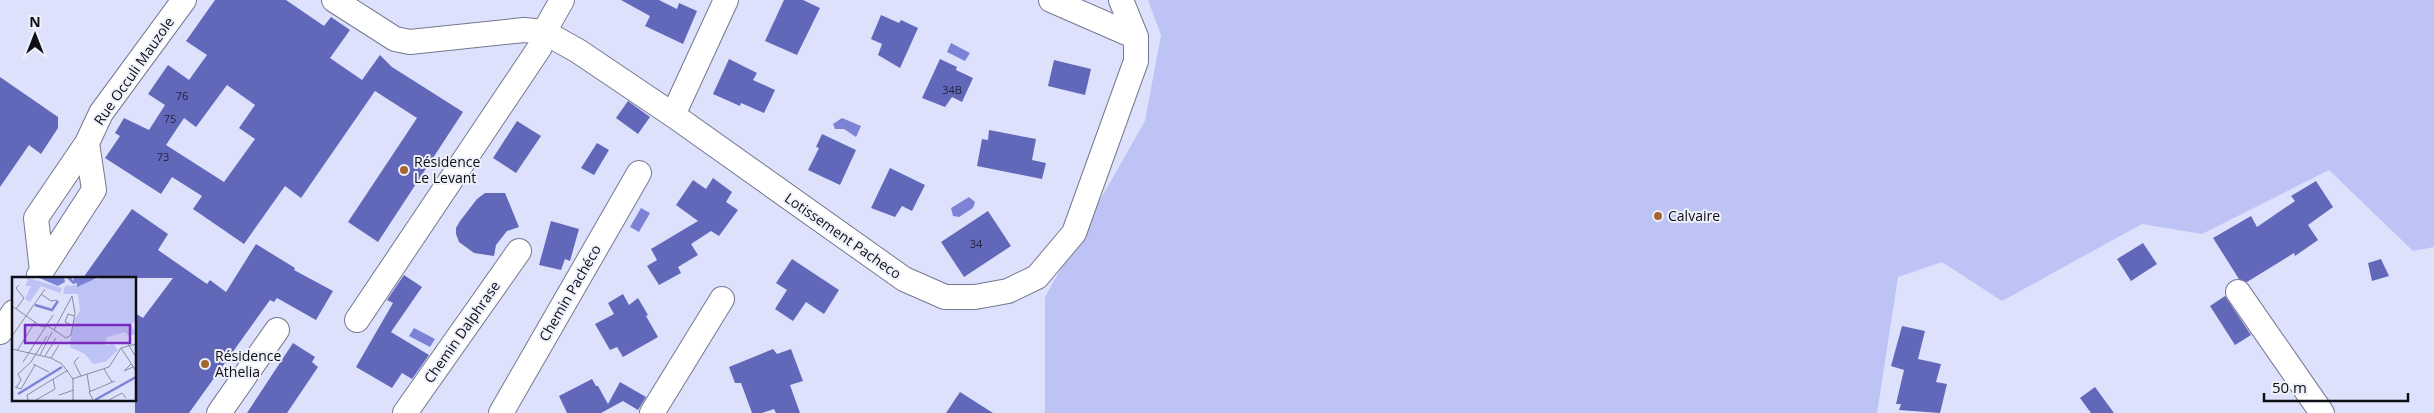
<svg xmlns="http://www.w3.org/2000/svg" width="2434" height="413" font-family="'Open Sans',sans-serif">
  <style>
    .green { fill: #bdc4f5 }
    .water { fill: #7c83d7 }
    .building { fill: #6268b9; fill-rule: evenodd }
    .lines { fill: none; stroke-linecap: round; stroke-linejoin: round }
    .minor-casing { stroke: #74788f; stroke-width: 26 }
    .minor { stroke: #fff; stroke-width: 24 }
    .poi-dot { fill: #a66430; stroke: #eef0fa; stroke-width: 2 }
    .labels { text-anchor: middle; stroke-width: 4; stroke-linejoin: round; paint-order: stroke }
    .number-label { font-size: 11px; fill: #22243f }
    .street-label { font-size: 14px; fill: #0d0e16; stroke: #eef0fa }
    .poi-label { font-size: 14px; fill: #0d0e16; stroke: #eef0fa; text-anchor: start }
    .inset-river { fill: none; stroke: #7c83d7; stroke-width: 2.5 }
    .inset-road { fill: none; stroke: #8a8da0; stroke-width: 1 }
    .view { fill: #7b2cbf; fill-opacity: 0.15; stroke: #7b2cbf; stroke-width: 2.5 }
    .inset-edge { fill: none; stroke: #0d0e16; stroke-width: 2.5 }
  </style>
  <rect width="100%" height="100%" fill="#dde1fc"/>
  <path class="green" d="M1148 0H2434V247L2413 251 2329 170 2202 234 2142 224 2002 301 1942 262 1898 277 1877 413H1045V297L1145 121 1161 35Z"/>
  <path class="water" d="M951 43 970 53 965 61 947 52Z
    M842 118 861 126 856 137 844 129H835L833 124Z
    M969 197 975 202 973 208 959 217 953 216 951 208Z
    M641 208 650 213 639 232 630 227Z
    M414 328 435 339 430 347 409 336Z"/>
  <path class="building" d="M215 0H286L324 26 331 17 350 30 330 58 362 80 380 55 392 67 463 112 378 242 348 222 417 118 375 91 301 198 285 186 244 244 193 209 202 196 172 177 161 194 105 158 120 136 115 133 124 118 149 130 165 105 148 94 168 65 189 80 207 55 186 41ZM227 85 255 105 239 128 255 139 224 182 166 145 184 118 196 127Z
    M621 0H659L677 9 679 3 697 11 683 44 645 26 650 16Z
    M784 0H803L820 8 797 55 765 41Z
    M881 15 899 23 901 20 918 28 900 68 878 55 882 44 871 39Z
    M729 59 757 73 753 80 775 90 764 113 741 103 740 106 713 94Z
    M940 59 957 67 956 70 973 78 962 102 952 97 945 107 922 98Z
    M1054 60 1091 69 1085 95 1048 86Z
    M0 77 58 117V128L41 154 29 145 0 187Z
    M628 101 650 117 638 134 616 118Z
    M517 121 541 136 516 173 493 158Z
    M989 130 1036 139 1032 160 1046 163 1042 179 977 166 982 139 988 140Z
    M822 134 856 150 840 185 808 170 819 148 816 147Z
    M597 143 609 150 594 175 581 168Z
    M890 168 925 185 912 211 902 206 895 217 871 208Z
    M713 178 732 192 726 202 738 210 719 236 711 231 691 244 698 255 678 267 681 273 659 285 647 266 657 260 651 249 698 221 676 205 693 180 706 189Z
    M2316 181 2333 207 2308 225 2318 240 2295 256 2294 253 2247 282 2239 279 2213 238 2251 216 2257 227 2295 201 2291 196Z
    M485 193H505L519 227 507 231 496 245 494 256 474 253 459 242 456 234V228L460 221 477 199Z
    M132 209 168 234 158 250 207 284 210 280 226 292 256 244 295 268 294 270 333 291 316 320 277 298 274 302 270 300 189 413H135V313L143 318 173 278H83Z
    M988 211 1011 246 964 277 941 242Z
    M551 221 579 229 570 261 565 259 561 270 539 265Z
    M2143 243 2157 264 2131 281 2117 259Z
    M792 259 839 290 824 314 806 302 793 321 775 309 787 290 776 283Z
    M2381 259 2389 276 2372 281 2368 263Z
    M404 275 422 287 391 332 429 355 412 379 402 373 392 388 356 367 393 303 387 300Z
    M623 294 629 305 638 298 648 315 646 316 658 337 623 357 617 347 610 350 595 324 614 314 608 303Z
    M2225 296 2251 335 2235 345 2210 306Z
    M1902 326 1925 331 1918 359 1941 364 1936 382 1947 384 1940 413 1899 410 1901 404H1896L1904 370 1891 366Z
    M293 343 315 357 312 362 318 367 287 413H247Z
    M773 349 777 354 791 349 803 381 790 385 800 413H776L774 409 762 413H752L741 383H735L729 367Z
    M592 379 596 386H598L608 404 620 382 646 397 638 410 623 401 601 413H567L559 396Z
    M2095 387 2114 413H2091L2080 398Z
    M960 392 993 413H946Z"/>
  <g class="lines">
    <defs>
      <path id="minor" d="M334 0 395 39 410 42 524 30 544 32 578 51 673 115 904 279 945 297H975L1008 291 1037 277 1074 233 1136 61V37L1121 0
        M1051 0 1136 37
        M673 115 726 0
        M42 271 36 218 87 143 101 113 184 0
        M39 275 94 190 87 143
        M2238 292 2322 413
        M357 320 540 47 544 32 562 0
        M0 332 14 312
        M219 413 277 330
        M405 413 519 251
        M501 413 639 173
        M652 413 722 299"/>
    </defs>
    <use href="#minor" class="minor-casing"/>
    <use href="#minor" class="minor"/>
  </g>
  <g class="poi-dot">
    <circle cx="404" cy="170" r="5"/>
    <circle cx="1658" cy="216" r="5"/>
    <circle cx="205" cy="364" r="5"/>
  </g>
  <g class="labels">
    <g class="number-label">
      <text x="952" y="94">34B</text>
      <text x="182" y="100">76</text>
      <text x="170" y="123">75</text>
      <text x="163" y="161">73</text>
      <text x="976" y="248">34</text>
    </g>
    <g class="street-label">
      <text transform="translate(134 71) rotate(-55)" y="5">Rue Occuli Mauzole</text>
      <text transform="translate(843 236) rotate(35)" y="5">Lotissement Pacheco</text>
      <text transform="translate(570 293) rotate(-60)" y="5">Chemin Pachéco</text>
      <text transform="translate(462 332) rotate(-55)" y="5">Chemin Dalphrase</text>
    </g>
    <g class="poi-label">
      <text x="414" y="167">Résidence<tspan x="414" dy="16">Le Levant</tspan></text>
      <text x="1668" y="221">Calvaire</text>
      <text x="215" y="361">Résidence<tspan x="215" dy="16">Athelia</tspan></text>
    </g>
  </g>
  <g transform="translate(12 277)">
    <rect width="124" height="124" fill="#dde1fc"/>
    <path d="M13 0 50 11 48 16 29 9 18 25 13 22 19 9H13L16 3ZM54 0H59L61 4 62 0 83 3 66 10 90 0H121L124 5V44L119 47 124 57 117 59 113 55 95 60 93 69 101 67 106 73 93 85 81 87 73 77 58 70 61 44 68 34 66 17H51L53 9 66 8Z" fill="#bdc4f5"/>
    <path d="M25 0H52L53 5 46 9ZM54 0H59L61 4 62 0H87L65 10V6L61 7Z" fill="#7c83d7"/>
    <path class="inset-river" d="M23 28 40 33 46 24M6 117 50 90M83 123 124 100"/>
    <path class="inset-road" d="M29 17 39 24 45 23M0 29 30 50 36 49M4 32 12 21 4 11 7 8M36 49 54 61 59 58 63 36 60 19 42 53M62 49 53 45 56 37 62 39M0 59 33 12M116 67 124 80M109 71 124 94M0 72 39 81 50 87 61 102V123M5 74 23 45M28 78 40 55M33 79 44 61M67 80 62 85 69 99M39 81 47 68M11 85 41 38M21 87 37 95M119 87 112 94 121 90M92 92 100 105M75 97 78 115M60 102 97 90 109 71 124 67M3 110 9 112 23 88M4 111 9 103 6 97 19 85 35 59M47 118 62 113M16 123 15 118 56 93M24 123 43 112 41 102M81 123 77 115 103 104M97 123 110 116 114 121"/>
    <path class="view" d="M13 48H118V66H13Z"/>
    <rect width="124" height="124" class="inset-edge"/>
  </g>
  <g transform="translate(35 35)" stroke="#eef0fa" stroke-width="4" paint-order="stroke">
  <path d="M0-4L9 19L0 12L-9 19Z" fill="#0d0e16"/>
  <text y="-8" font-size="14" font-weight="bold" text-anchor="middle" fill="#0d0e16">N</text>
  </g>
  <path d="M2264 393v8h144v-8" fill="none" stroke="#0d0e16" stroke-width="2.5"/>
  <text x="2272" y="393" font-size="15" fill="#0d0e16" stroke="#eef0fa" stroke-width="4" paint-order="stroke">50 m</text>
</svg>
